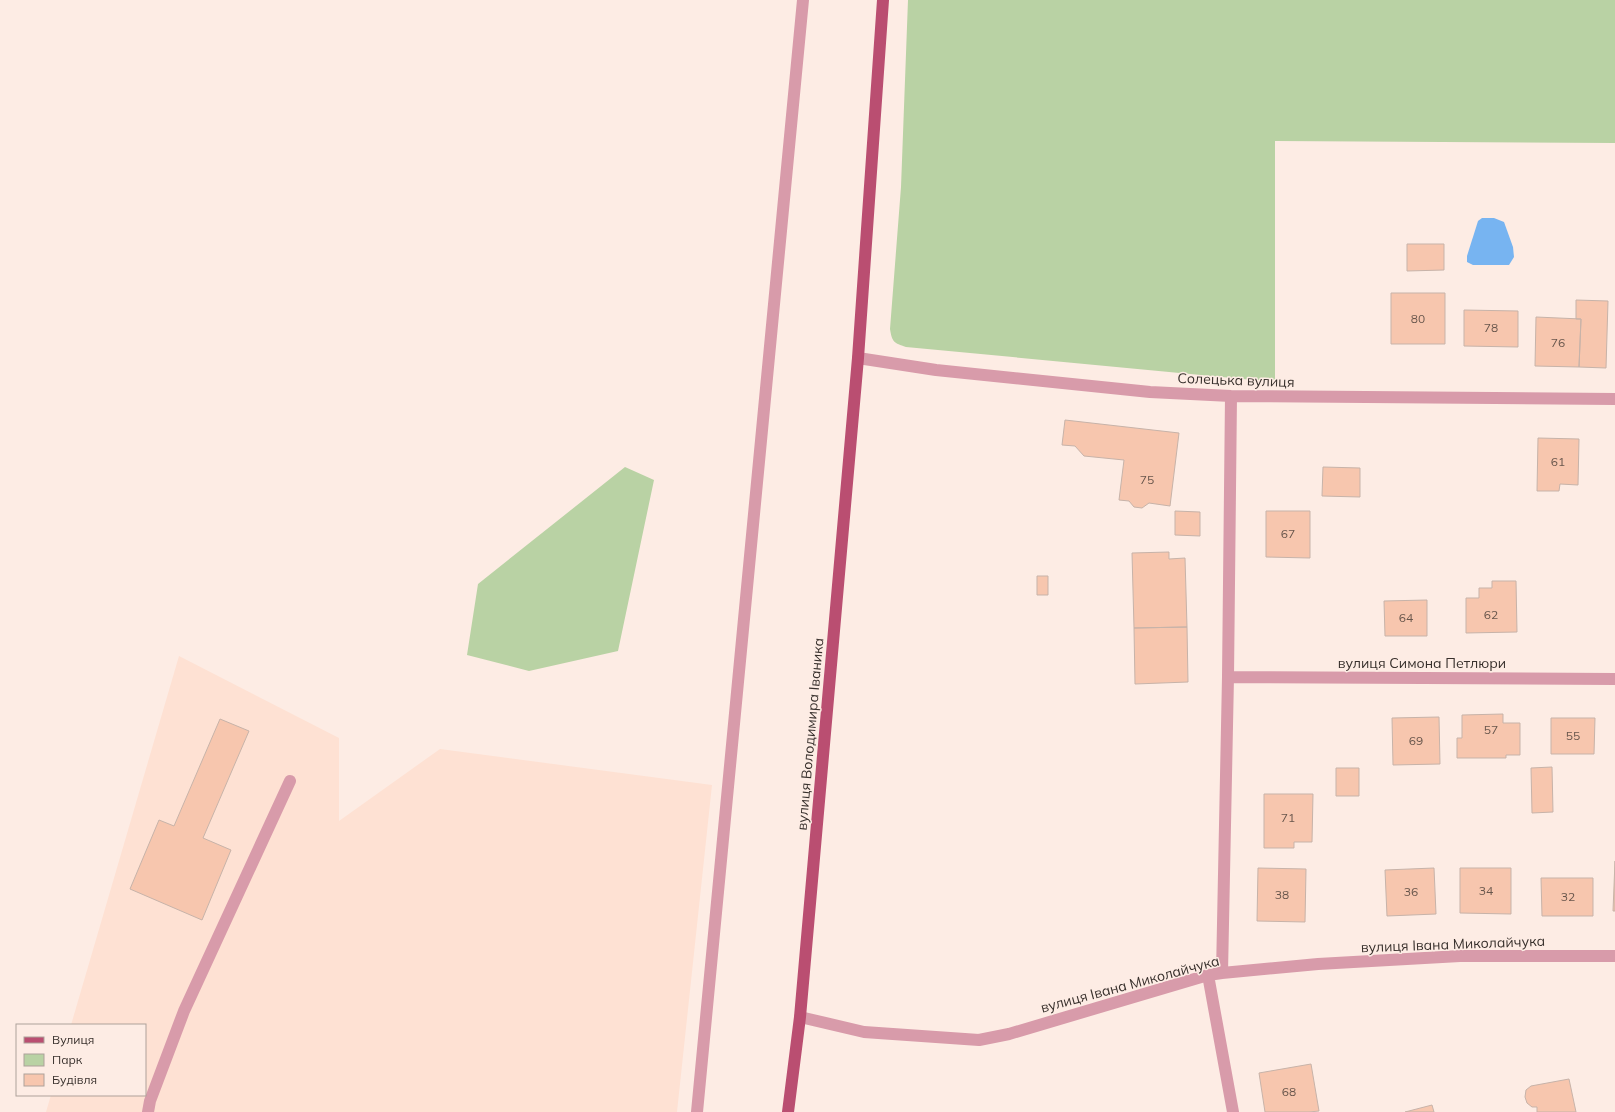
<svg xmlns="http://www.w3.org/2000/svg" width="1615" height="1112" font-family="Mulish,sans-serif">
  <style>
    .built { fill: #fee1d3 }
    .green { fill: #b9d2a4 }
    .water { fill: #77b4f1 }
    .building { fill: #f7c6ae; stroke: #c7b3a9 }
    .lines { fill: none; stroke-linecap: round; stroke-linejoin: round }
    .minor { stroke: #d89baa; stroke-width: 12 }
    .major { stroke: #ba4e71; stroke-width: 12 }
    .labels { text-anchor: middle; stroke-width: 3; stroke-linejoin: round; paint-order: stroke }
    .number-label { font-size: 12px; fill: #68564c }
    .street-label { font-size: 14px; fill: #38302c; stroke: #fdece4 }
  </style>
  <rect width="100%" height="100%" fill="#fdece4"/>
  <path class="built" d="M179 656 339 738V821L440 749 712 785 677 1112H46L51 1095H145V1025H71Z"/>
  <path class="green" d="M908 0H1615V143L1275 141V382L906 347C894 343 892 342 890 329L901 187Z
    M625 467 654 480 618 651 529 671 467 655 478 584Z"/>
  <path class="water" d="M1482 218H1494L1504 222 1513 247 1514 257 1509 265H1473L1467 262V256L1478 221Z"/>
  <path class="building" d="M1407 244H1444V270L1407 271Z
    M1391 293H1445V344H1391Z
    M1576 300 1608 301 1606 368 1579 367 1581 319H1576Z
    M1464 310 1518 311V347L1464 346Z
    M1536 317 1581 319 1579 367 1535 366Z
    M1065 420 1179 433 1170 506 1149 503 1142 508 1134 507 1129 501 1119 500 1124 460 1084 456 1075 446 1062 445Z
    M1538 438 1579 439 1578 485 1560 484 1559 491H1537Z
    M1323 467 1360 468V497L1322 496Z
    M1175 511 1200 512V536L1175 535Z
    M1266 511H1310V558L1266 557Z
    M1169 552V559L1185 558 1187 627 1134 628 1132 553Z
    M1037 576H1048V595H1037Z
    M1492 581H1516L1517 632 1466 633V598H1479V588H1492Z
    M1427 600V636H1385L1384 601Z
    M1187 627 1188 682 1135 684 1134 628Z
    M1503 714V723H1520V755H1506V758H1457V738H1462V715Z
    M1439 717 1440 764 1393 765 1392 718Z
    M1551 718H1595L1594 754H1551Z
    M220 719 249 731 203 838 231 850 202 920 130 889 159 820 174 826Z
    M1552 767 1553 812 1532 813 1531 768Z
    M1336 768H1359V796H1336Z
    M1264 794H1313L1312 842H1294V848H1264Z
    M1615 861V911H1613Z
    M1258 868 1306 869 1305 922 1257 921Z
    M1434 868 1436 914 1387 916 1385 870Z
    M1460 868H1511V914L1460 913Z
    M1541 878H1593V916H1542Z
    M1311 1064 1319 1111 1309 1112H1265L1259 1073Z
    M1569 1079 1576 1112H1537V1107H1532L1527 1103 1525 1097 1526 1090 1531 1086Z
    M1432 1105 1434 1112H1405Z"/>
  <g class="lines">
    <path class="minor" d="M858 358 936 370 1150 392 1231 396 1615 399
      M1228 677 1615 679
      M1222 973 1228 677 1231 396
      M1208 975 1233 1112
      M800 1017 864 1032 979 1040 1009 1034 1208 975 1222 973 1318 964 1460 956H1615
      M148 1112 150 1101 184 1011 290 781
      M697 1112 803 0"/>
    <path class="major" d="M788 1112 800 1017 858 358 883 0"/>
  </g>
  <g class="labels">
    <g class="number-label">
      <text x="1418" y="323">80</text>
      <text x="1491" y="332">78</text>
      <text x="1558" y="347">76</text>
      <text x="1558" y="466">61</text>
      <text x="1147" y="484">75</text>
      <text x="1288" y="538">67</text>
      <text x="1491" y="619">62</text>
      <text x="1406" y="622">64</text>
      <text x="1491" y="734">57</text>
      <text x="1573" y="740">55</text>
      <text x="1416" y="745">69</text>
      <text x="1288" y="822">71</text>
      <text x="1486" y="895">34</text>
      <text x="1411" y="896">36</text>
      <text x="1282" y="899">38</text>
      <text x="1568" y="901">32</text>
      <text x="1289" y="1096">68</text>
    </g>
    <g class="street-label">
      <text transform="translate(1236 380) rotate(2)" y="5">Солецька вулиця</text>
      <text x="1422" y="668">вулиця Симона Петлюри</text>
      <text transform="translate(810 734) rotate(-85)" y="5">вулиця Володимира Іваника</text>
      <text transform="translate(1453 944) rotate(-2)" y="5">вулиця Івана Миколайчука</text>
      <text transform="translate(1130 984) rotate(-15)" y="5">вулиця Івана Миколайчука</text>
    </g>
  </g>
  <rect x="16" y="1024" width="130" height="72" fill="#fdece4" stroke="#aea19a"/>
  <rect x="24" y="1037" width="20" height="6" fill="#ba4e71" stroke="#aea19a"/>
  <text x="52" y="1044" font-size="12" fill="#38302c">Вулиця</text>
  <rect x="24" y="1054" width="20" height="12" fill="#b9d2a4" stroke="#aea19a"/>
  <text x="52" y="1064" font-size="12" fill="#38302c">Парк</text>
  <rect x="24" y="1074" width="20" height="12" fill="#f7c6ae" stroke="#aea19a"/>
  <text x="52" y="1084" font-size="12" fill="#38302c">Будівля</text>
</svg>
